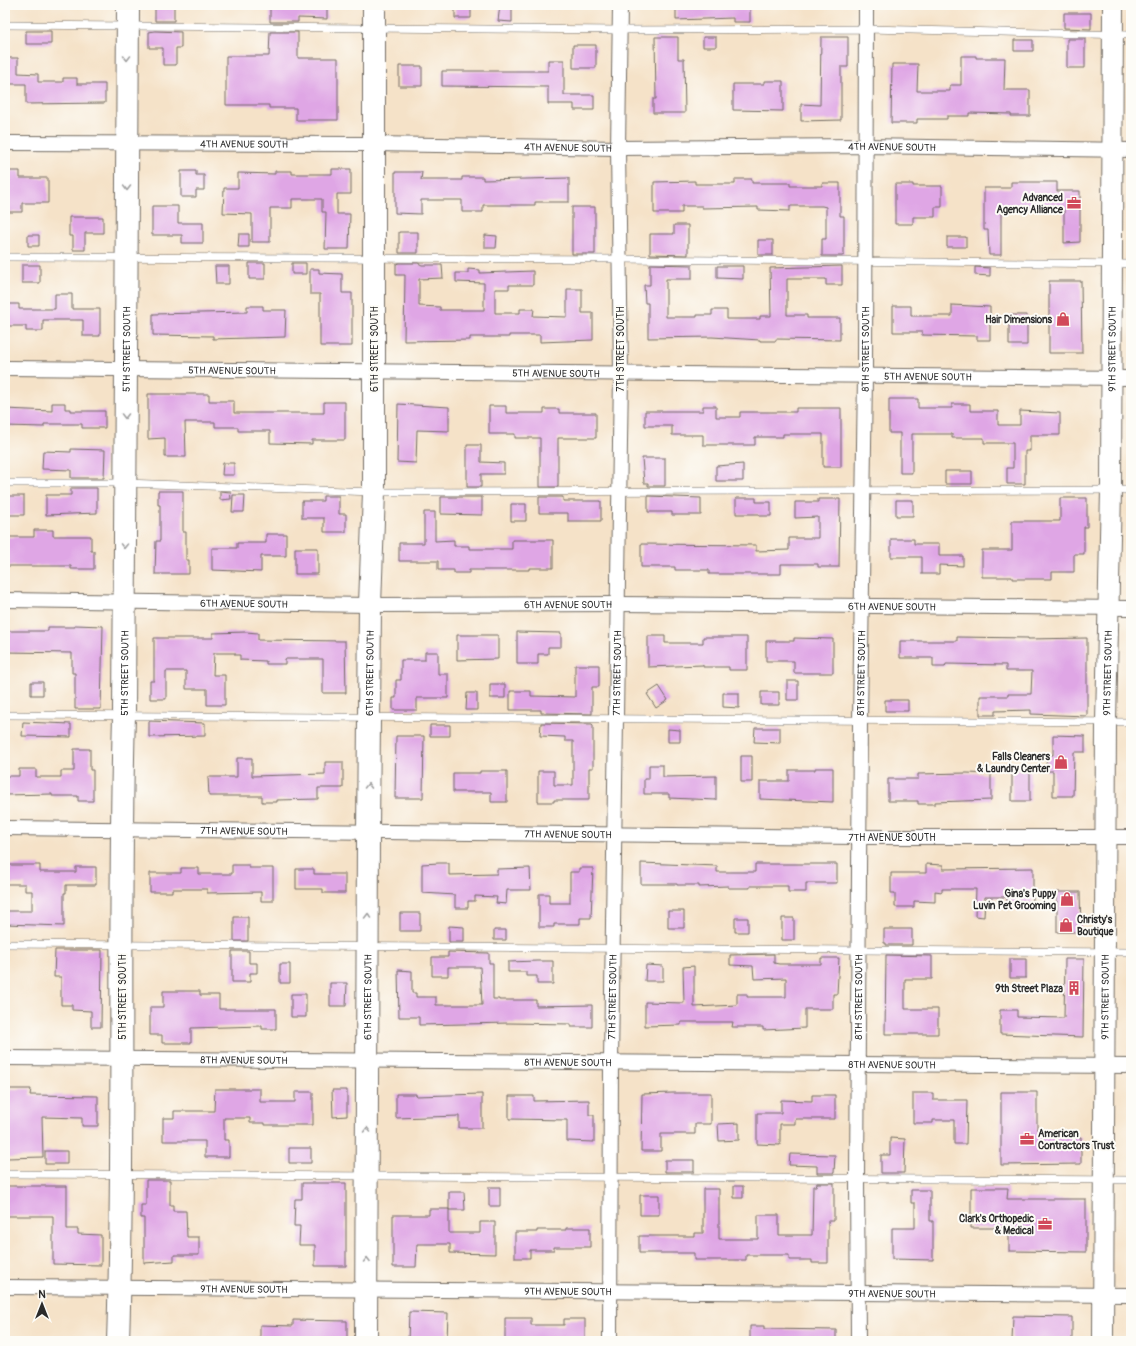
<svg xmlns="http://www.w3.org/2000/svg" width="1136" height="1346" font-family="Pangolin,sans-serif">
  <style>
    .building { fill: #dfa6e5 }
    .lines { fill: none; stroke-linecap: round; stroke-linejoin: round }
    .lane-casing { stroke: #726b62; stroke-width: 8 }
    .street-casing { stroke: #726b62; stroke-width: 16 }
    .secondary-casing { stroke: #726b62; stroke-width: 22 }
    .primary-casing { stroke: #726b62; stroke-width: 24 }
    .lane { stroke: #fff; stroke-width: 7 }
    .street { stroke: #fff; stroke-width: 14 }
    .secondary { stroke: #fff; stroke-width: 20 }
    .primary { stroke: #fff; stroke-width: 22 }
    .oneway { stroke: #a0a0a0 }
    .labels { text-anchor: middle; stroke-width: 4; stroke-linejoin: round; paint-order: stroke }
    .street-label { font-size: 10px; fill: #2b2b2b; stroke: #fdfcf7 }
    .poi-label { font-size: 10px; font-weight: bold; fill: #2b2b2b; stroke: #fdfcf7; text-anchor: end }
  </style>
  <rect width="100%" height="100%" fill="#fdfcf7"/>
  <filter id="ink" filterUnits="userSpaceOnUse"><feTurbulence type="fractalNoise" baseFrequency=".025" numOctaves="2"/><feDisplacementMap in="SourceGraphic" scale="8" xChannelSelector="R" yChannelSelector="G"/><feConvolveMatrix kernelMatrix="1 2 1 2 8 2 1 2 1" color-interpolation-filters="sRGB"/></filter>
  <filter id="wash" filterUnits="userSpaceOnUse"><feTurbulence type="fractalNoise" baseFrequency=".012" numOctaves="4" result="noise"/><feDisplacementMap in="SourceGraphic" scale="16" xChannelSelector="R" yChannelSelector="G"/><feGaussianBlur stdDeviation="0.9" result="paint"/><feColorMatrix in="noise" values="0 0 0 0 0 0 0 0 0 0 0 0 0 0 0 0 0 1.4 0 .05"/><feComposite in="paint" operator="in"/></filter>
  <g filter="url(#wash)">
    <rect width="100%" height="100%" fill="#f5e2c8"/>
    <g id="blocks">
      <path class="building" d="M155 5H174V21H155Z
        M270 5H327V19L298 18V22H270Z
        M455 5H471V18H455Z
        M500 5H512V22L498 21Z
        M676 5H750V22H733V18L676 20Z
        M1064 13H1091V29L1064 28Z
        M26 31H51V44H26Z
        M155 31 181 32V48H176V65H163V48H149V32Z
        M270 32H298V58H338V120H296V108H269V105H226V56H269Z
        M655 37H678V59H684L685 113H653V99H656Z
        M703 37H716V47H703Z
        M821 37H848V67H841V120L801 121V104L820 105Z
        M1067 39H1085V68H1067Z
        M1014 40H1033V51H1014Z
        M573 45H596V68H573Z
        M961 56H976V58H1005L1004 90H1030V116H1011V114L969 113V116H947V119H917V123H891L892 64H918L917 91H950V85H961Z
        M7 58H18V73L38 74V82H63V78H77V84H105V103L26 104V84H7Z
        M548 60H564V95H594V110H574V104H548V87L442 86V71H548Z
        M399 66H422V86H399Z
        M764 81H783V111L733 110V84H764Z
        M332 169H351V194H337V214H350L349 249H325L326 212H322V199H292V208H270V242H252V214L223 213 224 188H238V173L275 174V171H292V174H332Z
        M7 171H20V178H48V203H22V212H7V204H5Z
        M181 171H196V175H204V190H196V197H181Z
        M395 172H422L421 180H462V177H483V180L569 178V202H535V205H483V212H462V200H421V214L395 213Z
        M735 179H752V183H790V186H822V183H840V216H844V255L842 256H822V239H826V207L822 206H790V211L758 210V207L702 208V206H682V213H654V182L695 181V184H735Z
        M1011 182H1057V191H1080V242L1064 243V210H1039V208H1001V255H989L988 230H984V188H1011Z
        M895 184H913V186H942V207H935V217H913V224H895Z
        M152 206H178V223H203V243H182V235H152Z
        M572 207H595V254H572Z
        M69 217H103V233H85V250H73V236H69Z
        M674 225H688V255L650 254V234H674Z
        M399 232H418V253H399Z
        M239 234H249V247H238Z
        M28 235H39V246H28Z
        M485 235 497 236 496 248H485Z
        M947 237H966V247H947Z
        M758 240H773V255H758Z
        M249 263H265V279H249Z
        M292 263H306V274H292Z
        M399 263H418L422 265H442L443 278 419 279V306L440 307V310H484V283L456 282V273H468V269L480 270V273L533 271V285H509V289H495V313H520V309H534L533 316 567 317V289H582V313H593V340L540 342V335H509V337H470V340L404 341 405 275H396V264Z
        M650 264 692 265V279H666V317H697V315H712V310H727V319H760V316H771L770 268 842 266V285H826V279H787V315H807V318H840V340L776 339V341H760V340L712 337 648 338V303H645L644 285H650Z
        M22 265H40V283H22Z
        M215 266H229V284H216Z
        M717 266H743V279L717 278Z
        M975 267 990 268V276L975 275Z
        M310 269H319V273L342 274V293H352V346H320V294H310Z
        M1049 281H1081L1082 353H1049Z
        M55 294H72V309H100V336H83V320H43V331H26V326H8V304H19V309H55Z
        M952 305 990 307V340H977V336L922 335V332H893V306H911V316H952Z
        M247 306H263V310H286L285 337 213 339V336L153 335V314L247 312Z
        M1009 315H1027V345H1009Z
        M148 394H209V401H234V413H324V402H345V440H312V444L270 443V431H238V427H215V422H185L186 457H165V438L148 439Z
        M889 399H918V408H952V404H970V411H998V425H1020V411L1060 413V435H1030V451H1025V484H1007V468H1013V443H984V438H952V434H912V473H900V433H889Z
        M52 403H65V409H71V411H105V428H82V424H44V427L5 426V409L52 411Z
        M398 404 449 407V431L417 430 416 463 397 462Z
        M489 406H506V413H544V409H559V413H596V438H558V487H540V438H515V434H489Z
        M703 406H716V417H740V412H796V408H841V467H823V434H783V437H755V445H703V435H672V426H645V411H703Z
        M467 445H481V462L504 463V474H481V487H467Z
        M71 449 105 450 104 478H71V470L42 469 43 451 71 452Z
        M642 458H665V486H648V483H644Z
        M223 463H234V475H222Z
        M743 464V481H716V466Z
        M945 471H972V484H945Z
        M71 488H97V513L46 515V495H71Z
        M158 491H183V532H186V560H189V574H155L156 541H160V505H158Z
        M220 491 230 492 231 499 220 500Z
        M233 495H245L244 512H232Z
        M7 496H24V515H7Z
        M323 496H339V514H346V532H324V518H302V501H323Z
        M648 496 701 498V515H672V512H648Z
        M441 497H482V515L441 514Z
        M539 497H563V501H601V521H568V513H539Z
        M736 498H756V502H771V516H759V514H736Z
        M1060 498H1087V527H1084V554H1074V572H1052V579H1012V577H982V550H1012V521H1060Z
        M818 499H840L839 567H818V564H781V574H709V570H675V567H641V544L756 545V551L789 550V538H818V517L795 518V502H818Z
        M896 500H913V516H896Z
        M511 504H526V521H511Z
        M424 512H435V541L454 540V546H469V549H512V540H553V568H529V570H469V573H454V570H438V561H399V543H424Z
        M34 530H53V536H91V551H94V569H71V566H5V537H34Z
        M266 534H286V556H261V572L212 570V548H237V543H266Z
        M891 539H914V544H939V556H963V566L939 565V574H922V557H891Z
        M295 548H318V574H295Z
        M75 625 103 626 101 709H75V673H72V653L5 652V631H48V627H75Z
        M246 632 258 633V640L345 641 346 693H323V659H285V664H266V661L240 660V655H235V653H214L213 675H225V705H207V689H186V671H166V699H150V681H154V638H213V633Z
        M517 632 561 633V647H548V654H538V664H517Z
        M457 635H498V659L457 660Z
        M648 636H665V643H703V637H747V670H729V667H703V665L648 667Z
        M957 637 1028 638V639L1087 638V716L1031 714V710L995 711V715H980V696H1008V694H1031L1032 671H1006V665L946 664 945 667H933V658H900V641H957Z
        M794 638 833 639V673H794V661H766V641H794Z
        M425 652H438V674H448V698H417V710H393V698H396V680H401V660H425Z
        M575 665H599V687H592V714L541 713V710H510V691H531V696L575 697Z
        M787 681H798V700H787Z
        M31 682H43V695H31Z
        M490 684H505V698H490Z
        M659 686 668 700 656 708 647 694Z
        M761 692H779V705H761Z
        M467 693H477V710H466Z
        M723 693H739V708L723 707Z
        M885 700H908V711H885Z
        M149 721 205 723V736L149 737Z
        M23 722 71 724V737L22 736Z
        M541 723 592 724 593 725V768H589V800H554V802H538V771H554V785H573V741H565V737L540 736Z
        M430 725H450V736H430Z
        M755 728H780V743L754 742Z
        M668 729 680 730V742H668Z
        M1053 735 1085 736V752H1074L1073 796H1053V771H1046L1047 755H1053Z
        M396 736H424L423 798H395Z
        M74 749H90V770H93V801H78V796H52V794L5 795V776H19V769H36V777H61V771H74Z
        M741 756H752V782H741Z
        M237 758H252V776L325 774V762H343V788H318V799L277 800V802H262V796H209L208 777H237Z
        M649 765H663V777L716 776V800L669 798V794H644V779H649Z
        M815 768H833V802L760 799V781H789V770H815Z
        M1012 770H1030V801H1012Z
        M480 771H507V802H491V792H453V773H480Z
        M967 773 991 774V800L935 802V804H918V801H888V779H918V774Z
        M439 863H449V875L497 874V869L530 868 531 890H507L506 904 496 903 497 897 475 896V901H468V908H455V895L422 893V864Z
        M641 863 717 866V872H755V864H837V883H806V892H788V886H750V888H728V886L699 887V885H677V884H641Z
        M926 864 943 865V869L1033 868V904H1007V897H985L984 917 975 916 976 889H942V892L935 891V902L914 901V907H895V893H891V873H926Z
        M5 865H40V872H76V867H96V885H66V893H64V926L5 924V911H32V891H25V884H5Z
        M232 865H249V868H273V901H261V892L207 893V889H172V892H150V873H181V868H199V874H232Z
        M579 868H593L591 918H580V924H554V927H539V894H549V903H570V872H579Z
        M296 869H314V874H345V893H323V889H296Z
        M1057 892H1080L1081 932H1057Z
        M668 911H684V928H668Z
        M400 913H420V931H400Z
        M234 917H248V941H234Z
        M735 918H748V932H735Z
        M782 918H794V940H782Z
        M449 926 464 927V942H449Z
        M884 929H912V945H886V943H884Z
        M494 930H506V940H494Z
        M55 950H102L101 1027H91V1011L72 1010V1005H61V977H54Z
        M232 951H249V963H257V973H250V982H232Z
        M448 952 489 953V963H493V999H499V1000H536V1006L592 1005V1027H571V1024L509 1023 419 1025V1017H399L398 970 412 971V993H416V997H436V1005H482L480 967H448V976H432V957H448Z
        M774 954V963L779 964H821V958H839L837 994H833V1009H805V1028L763 1030V1027H732L733 1022H681V1025L645 1026V1002L684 1003 683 967 694 966V1007L737 1005V994H747V997H786V978L754 979 753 966 730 965V955Z
        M886 955 932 956V979H905V1009H938V1034H885Z
        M1010 959H1026V978H1010Z
        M1065 959H1084L1083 1037 1000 1034V1010H1017V1017L1064 1018Z
        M537 961H553V984H537V976H526V972H508V962Z
        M280 964H290V983H280Z
        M646 965 663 966V981H645Z
        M330 983H347L346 1006H330Z
        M163 991H200V995H219V1009H276V1029H262V1026L191 1028V1043H162V1035H150V1007H163Z
        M291 994H306V1017H291Z
        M6 1089H31L30 1095 98 1096V1126H82V1118L42 1117 43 1157 7 1158Z
        M215 1089H260V1102H295V1092H313V1125H265V1123H250V1118H224V1140H229V1157H205V1141H163V1118H174V1111H214Z
        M332 1090H347V1116L333 1117Z
        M1001 1092H1037V1130H1048V1137H1081V1164L1001 1165Z
        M673 1093H711V1124H695V1134H661V1151H641L642 1094Z
        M913 1093H933V1100H967L966 1144H954V1120H933V1123H913Z
        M396 1094H416V1096L482 1094V1128H459V1116L396 1118Z
        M812 1095H835V1119H795V1124H780V1145L757 1144V1113H781V1100L812 1101Z
        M509 1096H534V1101L589 1100V1115H594V1142L567 1141V1120L509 1119Z
        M739 1123V1140L719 1141 718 1124Z
        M890 1138 905 1139 904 1173H881V1155H890Z
        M289 1148H311V1163H289Z
        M45 1151H67V1164H45Z
        M790 1154 835 1155 834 1173H817V1166L789 1165Z
        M665 1160H694V1172H665Z
        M146 1180H170V1205H173V1211H186L187 1237H199V1255H174V1261L144 1263V1218H141V1205H146Z
        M302 1183H346V1266H315V1245H299L300 1226H294L295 1199H302Z
        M817 1183H834V1221H828V1263H812V1260H789V1255H746V1260H694V1253H639V1236H694V1233H703V1189H719V1239H758V1215H779V1235H812L813 1186H816Z
        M5 1186H67V1229H78V1234L101 1235V1265L53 1264V1216H5Z
        M734 1186H743V1198H734Z
        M489 1187H500V1206H489Z
        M971 1188H1008L1007 1199H1086V1252L1009 1251V1228H971Z
        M911 1190H930V1221H933V1260L892 1259V1228H915V1203H911Z
        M449 1192H464L465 1210H449Z
        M640 1195H659V1215H640Z
        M429 1209H449V1233H480V1222H495V1254L450 1253V1244H417L416 1267H393V1215H429Z
        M566 1228H590V1247H554V1250H530V1258H515V1232H537V1230H566Z
        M409 1312 448 1313 447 1341H408Z
        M1013 1316 1072 1317V1341H1012Z
        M505 1318H531V1325H564V1319H585V1341H505Z
        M293 1320 347 1321V1341H260V1325L293 1326Z
        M750 1326H764V1329L836 1330V1341H750Z"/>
    </g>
  </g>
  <g filter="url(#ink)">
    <use href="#blocks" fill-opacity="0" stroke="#726b62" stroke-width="1"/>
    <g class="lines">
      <defs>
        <path id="lane" d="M5 25 620 30 866 29 1131 35
          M5 257 619 259 1131 264
          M5 483H125L374 492 1131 490
          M5 715 1131 722
          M5 944 1131 952
          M5 1174 1131 1180"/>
        <g id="street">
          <path id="s1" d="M5 143 373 144 618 148 865 146 1131 150"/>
          <path id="s2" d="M5 368 1131 378"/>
          <path id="s3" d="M5 600 370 605 618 604 1131 608"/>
          <path id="s4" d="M5 828 859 837H1131"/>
          <path id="s5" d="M5 1058 1131 1066"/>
          <path id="s6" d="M5 1287 1131 1295"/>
          <path id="s7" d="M610 1341 611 1061 621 374 618 148 620 5"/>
          <path id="s8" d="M858 1341 857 1178 860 721 865 376 866 5"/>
        </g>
        <g id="secondary">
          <path id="s9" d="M1103 1341 1106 722 1111 490 1113 5"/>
        </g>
        <g id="primary">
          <path id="s10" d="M118 1341C125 1133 118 924 124 716L128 5"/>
          <path id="s11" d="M366 1341 368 833 370 605 374 492V5"/>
        </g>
      </defs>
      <use href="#lane" class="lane-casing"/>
      <use href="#street" class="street-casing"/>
      <use href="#secondary" class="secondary-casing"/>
      <use href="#primary" class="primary-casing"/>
      <use href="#lane" class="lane"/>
      <use href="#street" class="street"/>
      <use href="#secondary" class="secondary"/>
      <use href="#primary" class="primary"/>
    </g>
    <defs><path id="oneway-chevron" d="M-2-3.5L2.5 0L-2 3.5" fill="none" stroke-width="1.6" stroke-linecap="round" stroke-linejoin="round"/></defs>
    <g class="oneway">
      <use href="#oneway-chevron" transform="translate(127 58) rotate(90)"/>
      <use href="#oneway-chevron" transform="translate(127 188) rotate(90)"/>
      <use href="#oneway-chevron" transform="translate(125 416) rotate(90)"/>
      <use href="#oneway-chevron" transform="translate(124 546) rotate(91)"/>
      <use href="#oneway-chevron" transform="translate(368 786) rotate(-89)"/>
      <use href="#oneway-chevron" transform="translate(368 916) rotate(-90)"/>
      <use href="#oneway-chevron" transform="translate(367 1130) rotate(-90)"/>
      <use href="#oneway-chevron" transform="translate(367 1260) rotate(-90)"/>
    </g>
  </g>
  <defs>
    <symbol id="office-bare" viewBox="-9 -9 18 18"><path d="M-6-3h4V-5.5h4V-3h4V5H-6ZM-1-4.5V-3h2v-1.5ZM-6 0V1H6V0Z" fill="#d1495b" stroke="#fdfcf7" stroke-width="2.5" paint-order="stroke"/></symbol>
    <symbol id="shop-bare" viewBox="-9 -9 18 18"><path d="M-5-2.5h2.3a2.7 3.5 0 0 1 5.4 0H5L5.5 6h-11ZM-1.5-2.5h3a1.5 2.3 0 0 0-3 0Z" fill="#d1495b" stroke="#fdfcf7" stroke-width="2.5" paint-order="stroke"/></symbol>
    <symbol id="building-bare" viewBox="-9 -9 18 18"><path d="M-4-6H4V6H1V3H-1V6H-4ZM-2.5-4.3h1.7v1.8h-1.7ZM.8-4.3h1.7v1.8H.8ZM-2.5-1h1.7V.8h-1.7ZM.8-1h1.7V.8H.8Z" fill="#d1495b" stroke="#fdfcf7" stroke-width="2.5" paint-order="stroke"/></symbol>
  </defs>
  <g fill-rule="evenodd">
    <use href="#office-bare" x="1064" y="193" width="20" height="20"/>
    <use href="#shop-bare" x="1053" y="309" width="20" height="20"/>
    <use href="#shop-bare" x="1051" y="752" width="20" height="20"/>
    <use href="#shop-bare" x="1057" y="889" width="20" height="20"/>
    <use href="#shop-bare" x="1056" y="915" width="20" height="20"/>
    <use href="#building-bare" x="1064" y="978" width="20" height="20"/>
    <use href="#office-bare" x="1017" y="1129" width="20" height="20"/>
    <use href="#office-bare" x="1035" y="1214" width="20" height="20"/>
  </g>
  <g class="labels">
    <g class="street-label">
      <text dy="4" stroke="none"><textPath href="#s1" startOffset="239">4TH AVENUE SOUTH</textPath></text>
      <text dy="4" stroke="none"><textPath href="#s1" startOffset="563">4TH AVENUE SOUTH</textPath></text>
      <text dy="4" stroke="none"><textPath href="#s1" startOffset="887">4TH AVENUE SOUTH</textPath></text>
      <text dy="4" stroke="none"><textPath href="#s10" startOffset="992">5TH STREET SOUTH</textPath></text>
      <text transform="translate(374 349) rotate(-90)" y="4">6TH STREET SOUTH</text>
      <text transform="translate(620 349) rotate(-90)" y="4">7TH STREET SOUTH</text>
      <text dy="4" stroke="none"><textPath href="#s8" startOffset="992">8TH STREET SOUTH</textPath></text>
      <text dy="4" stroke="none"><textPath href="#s9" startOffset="992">9TH STREET SOUTH</textPath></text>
      <text dy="4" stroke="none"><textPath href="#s2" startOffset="227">5TH AVENUE SOUTH</textPath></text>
      <text dy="4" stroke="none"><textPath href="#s2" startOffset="551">5TH AVENUE SOUTH</textPath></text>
      <text dy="4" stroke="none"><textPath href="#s2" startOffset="923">5TH AVENUE SOUTH</textPath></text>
      <text dy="4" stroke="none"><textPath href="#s3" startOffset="239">6TH AVENUE SOUTH</textPath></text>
      <text dy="4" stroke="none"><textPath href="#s3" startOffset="563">6TH AVENUE SOUTH</textPath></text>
      <text dy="4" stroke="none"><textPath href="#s3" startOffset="887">6TH AVENUE SOUTH</textPath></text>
      <text dy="4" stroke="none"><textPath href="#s10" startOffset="668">5TH STREET SOUTH</textPath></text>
      <text dy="4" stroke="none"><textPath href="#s11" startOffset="668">6TH STREET SOUTH</textPath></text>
      <text dy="4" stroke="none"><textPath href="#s7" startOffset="668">7TH STREET SOUTH</textPath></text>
      <text dy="4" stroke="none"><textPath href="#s8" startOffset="668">8TH STREET SOUTH</textPath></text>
      <text dy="4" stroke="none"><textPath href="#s9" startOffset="668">9TH STREET SOUTH</textPath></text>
      <text dy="4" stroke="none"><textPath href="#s4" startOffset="239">7TH AVENUE SOUTH</textPath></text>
      <text dy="4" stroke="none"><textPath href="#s4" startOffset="563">7TH AVENUE SOUTH</textPath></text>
      <text dy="4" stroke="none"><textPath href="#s4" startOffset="887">7TH AVENUE SOUTH</textPath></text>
      <text transform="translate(122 997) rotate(-90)" y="4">5TH STREET SOUTH</text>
      <text dy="4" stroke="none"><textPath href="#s11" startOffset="344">6TH STREET SOUTH</textPath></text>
      <text dy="4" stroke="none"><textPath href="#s7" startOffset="344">7TH STREET SOUTH</textPath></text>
      <text dy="4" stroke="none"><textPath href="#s8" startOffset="344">8TH STREET SOUTH</textPath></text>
      <text dy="4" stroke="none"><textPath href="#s9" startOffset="344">9TH STREET SOUTH</textPath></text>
      <text dy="4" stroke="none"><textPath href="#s5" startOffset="239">8TH AVENUE SOUTH</textPath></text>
      <text dy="4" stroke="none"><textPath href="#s5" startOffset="563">8TH AVENUE SOUTH</textPath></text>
      <text dy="4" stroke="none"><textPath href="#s5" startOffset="887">8TH AVENUE SOUTH</textPath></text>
      <text dy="4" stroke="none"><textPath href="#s6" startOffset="239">9TH AVENUE SOUTH</textPath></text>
      <text dy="4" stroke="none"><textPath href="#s6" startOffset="563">9TH AVENUE SOUTH</textPath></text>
      <text dy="4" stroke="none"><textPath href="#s6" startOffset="887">9TH AVENUE SOUTH</textPath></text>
    </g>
    <g class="poi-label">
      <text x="1063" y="201">Advanced<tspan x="1063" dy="12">Agency Alliance</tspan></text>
      <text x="1052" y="323">Hair Dimensions</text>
      <text x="1050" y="760">Falls Cleaners<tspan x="1050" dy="12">&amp; Laundry Center</tspan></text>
      <text x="1056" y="897">Gina's Puppy<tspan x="1056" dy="12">Luvin Pet Grooming</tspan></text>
      <text x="1077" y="923" text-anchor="start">Christy's<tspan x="1077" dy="12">Boutique</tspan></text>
      <text x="1063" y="992">9th Street Plaza</text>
      <text x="1038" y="1137" text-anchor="start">American<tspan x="1038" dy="12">Contractors Trust</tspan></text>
      <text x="1034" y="1222">Clark's Orthopedic<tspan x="1034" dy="12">&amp; Medical</tspan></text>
    </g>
  </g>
  <rect width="1136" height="1346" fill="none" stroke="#fdfcf7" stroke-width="20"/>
  <g transform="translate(42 1304)" stroke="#fdfcf7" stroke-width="3" paint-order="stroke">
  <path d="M0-3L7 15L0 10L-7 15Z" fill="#2b2b2b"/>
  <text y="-6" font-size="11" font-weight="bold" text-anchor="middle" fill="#2b2b2b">N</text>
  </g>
</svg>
